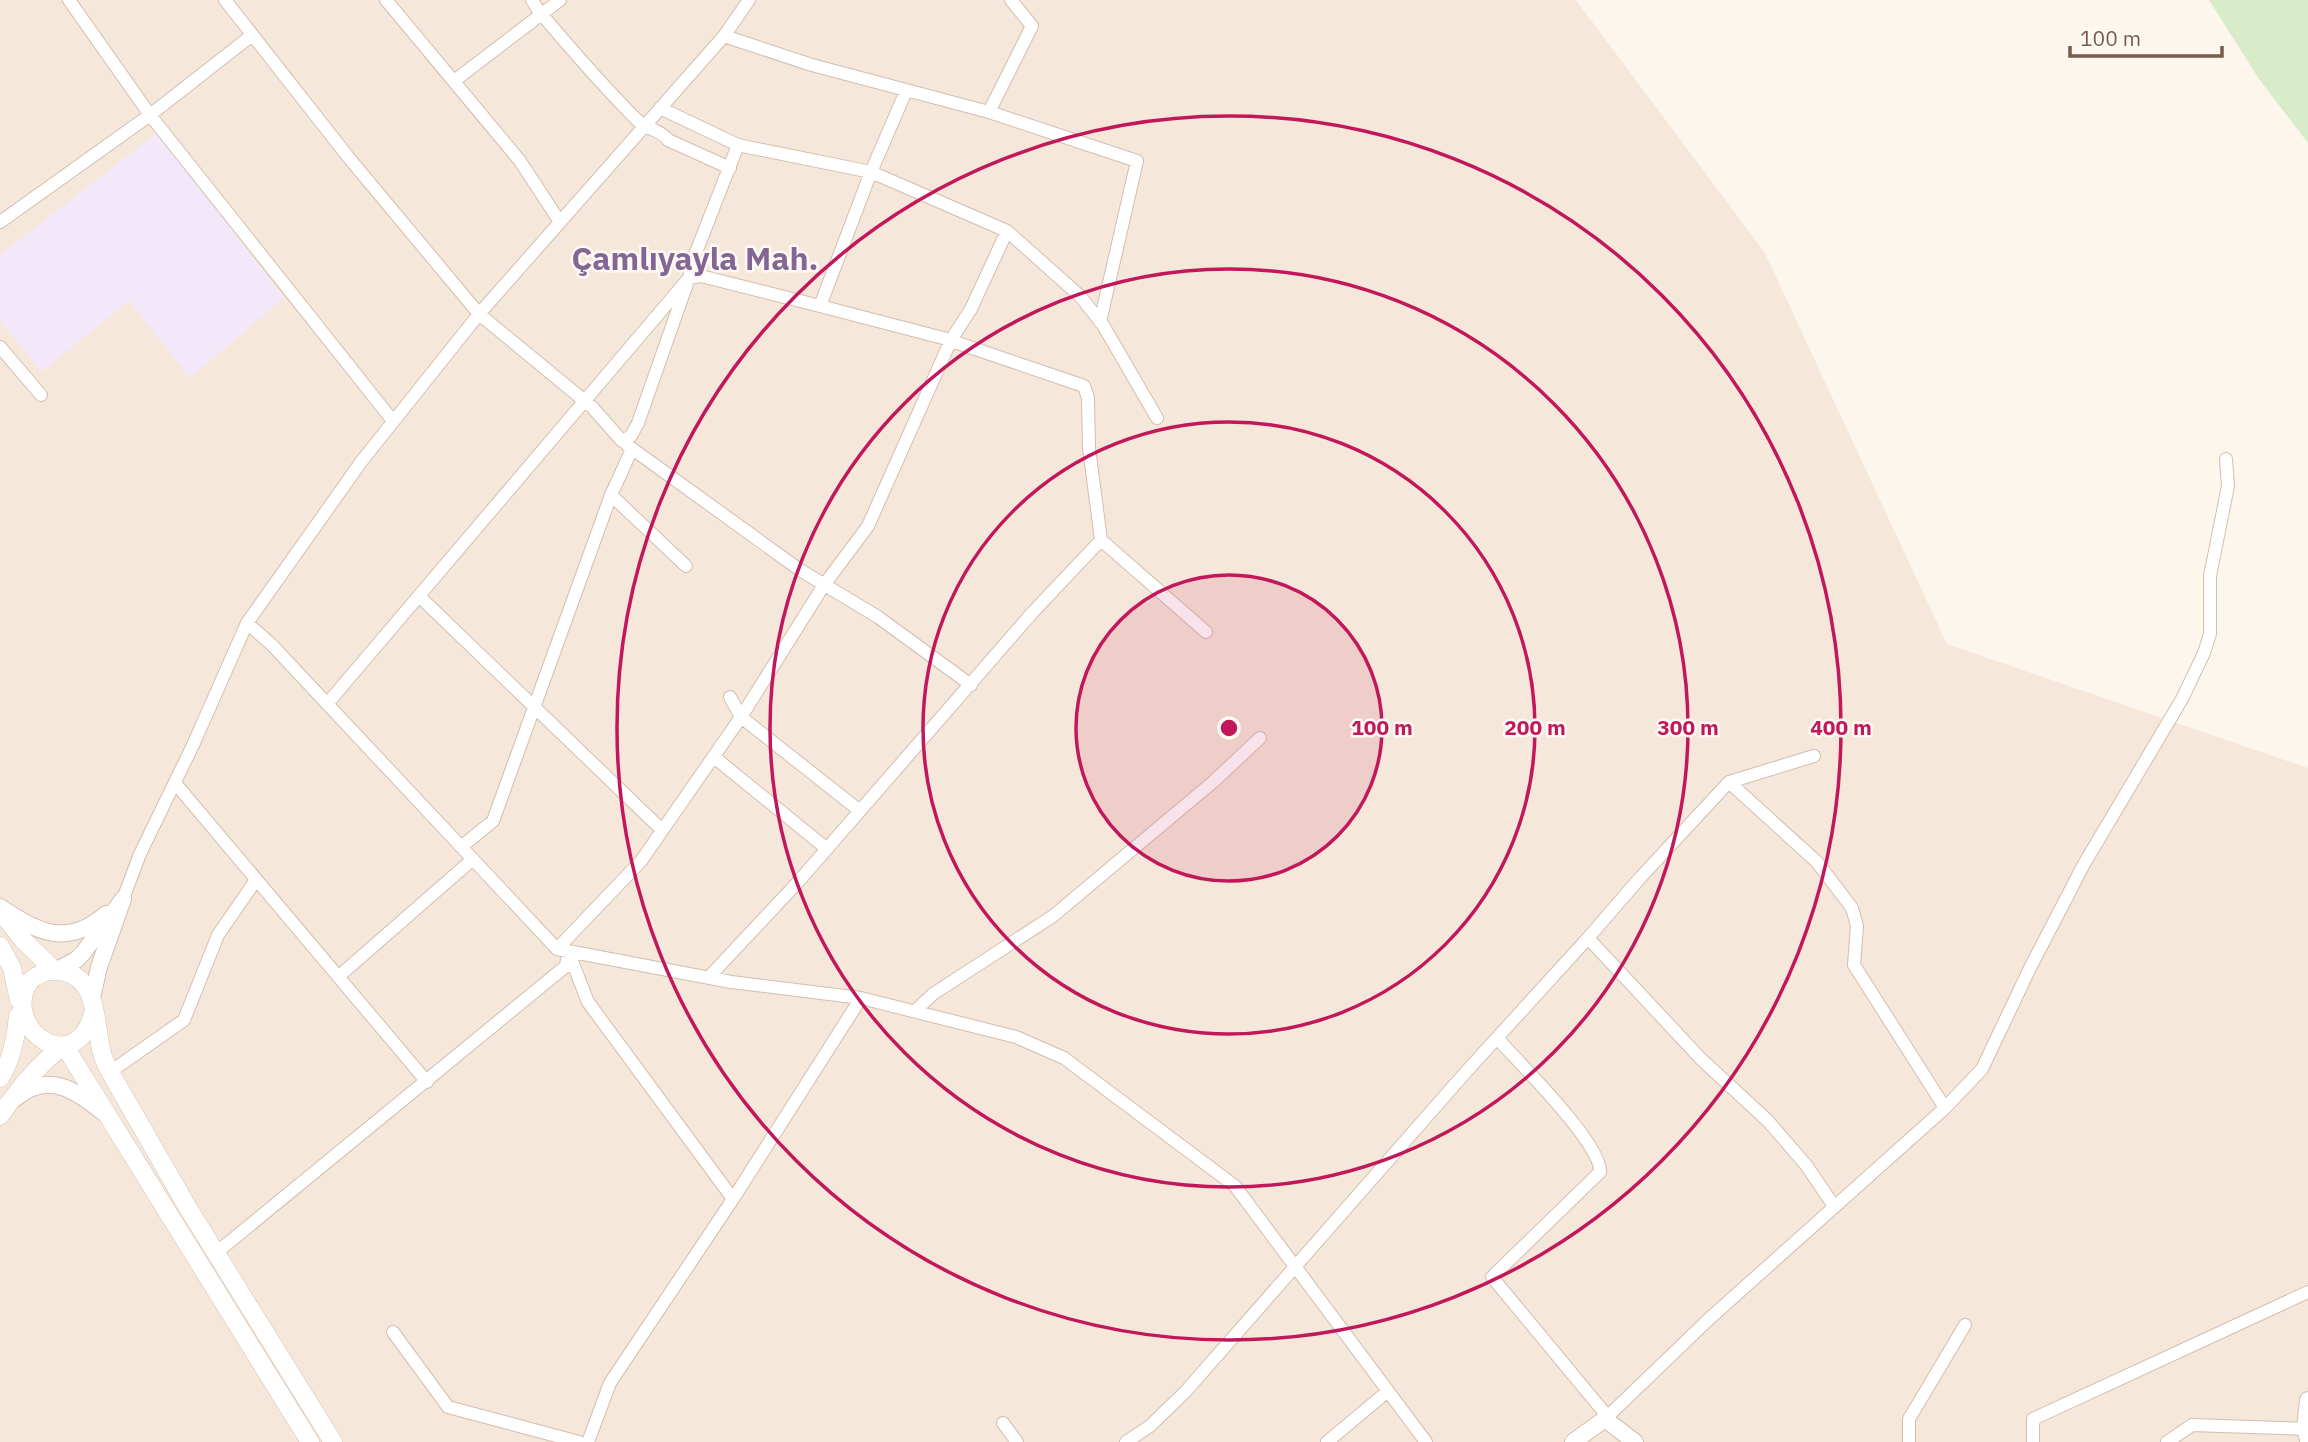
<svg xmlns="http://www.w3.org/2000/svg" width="2308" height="1442" font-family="'IBM Plex Sans',sans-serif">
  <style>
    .residential { fill: #f5e8da }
    .education { fill: #f3e8fa }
    .green { fill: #d8ecc9 }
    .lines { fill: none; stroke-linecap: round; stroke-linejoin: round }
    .minor-casing { stroke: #d1beb0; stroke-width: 14 }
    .tertiary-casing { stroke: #d1beb0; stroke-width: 18 }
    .secondary-casing { stroke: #d6c0b0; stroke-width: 19 }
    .minor { stroke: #fff; stroke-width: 12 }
    .tertiary { stroke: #fff; stroke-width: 16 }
    .secondary { stroke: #fff; stroke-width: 18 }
    .ring { fill: none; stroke: #c2185b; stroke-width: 3.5 }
    .labels { text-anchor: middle; stroke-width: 5; stroke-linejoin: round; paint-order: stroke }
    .district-label { font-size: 32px; font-weight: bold; fill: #846695; stroke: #fffaf3 }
    .centre { fill: #c2185b; stroke: #fffaf3; stroke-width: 3.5 }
    .ring-label { font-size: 21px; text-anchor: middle; font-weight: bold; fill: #c2185b; stroke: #fffaf3; stroke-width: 5; stroke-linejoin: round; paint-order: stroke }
  </style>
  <rect width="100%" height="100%" fill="#fdf6ec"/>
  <path class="residential" d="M0 0H1576L1765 253 1947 644 2308 768V1442H0Z"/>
  <path class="education" d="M157 133 284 298 190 378 129 301 41 372 0 320V255Z"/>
  <path class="green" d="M2209 0H2308V143L2259 79Z"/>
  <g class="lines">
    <defs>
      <path id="minor" d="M69 0 150 115 393 421
        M225 0 349 158 479 314 592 407 622 441 631 436 638 423 689 278 701 276 820 306 871 172 1007 231 1080 296 1103 325 1157 418
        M386 0 520 161 560 222
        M532 0 538 10C570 48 602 85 637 120 646 129 661 130 668 140L730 168
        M724 36 812 65 989 112 1032 26 1011 0
        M454 81 560 0
        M989 112 1137 161 1100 322
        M738 145 871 172 906 91
        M0 222 150 115 251 36
        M820 306 943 338 1084 386 1088 398 1089 448 1101 540 1206 632
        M0 347 41 395
        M627 445 800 570 878 617 971 685
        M611 495 686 566
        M419 596 662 830
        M247 623 272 645 557 949 731 982 861 998 1016 1037 1064 1058 1235 1186 1426 1442
        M327 704 689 278 693 260 738 145 660 108
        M714 757 827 849
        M1729 782 1817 862 1852 908 1857 926 1854 965 1945 1108
        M175 783 427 1082
        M860 811 741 717 824 585 868 526 951 340 971 309 1007 231
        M461 847 493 821 611 495 632 449
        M123 899 140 854 193 745 247 623 361 462 479 314 724 36 749 0
        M1588 938 1701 1059 1768 1121 1806 1165 1834 1206
        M557 949 641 861 741 717 730 697
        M568 951 588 1002 733 1199
        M338 977 473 859
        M709 977 798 882 1032 613 1101 540
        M915 1011 933 994 1053 916 1213 782 1260 738
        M1497 1038C1518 1062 1602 1144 1600 1172L1492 1277 1608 1417
        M110 1072 184 1020 218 935 256 880
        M216 1253 566 966 568 951
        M393 1332 448 1407 579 1442
        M1605 1419 1709 1319 1945 1108 1982 1069 2030 968 2084 864 2182 699 2204 653 2210 634V576L2228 486 2226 459
        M1003 1423 1017 1442
        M588 1442 610 1383 733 1199 861 998
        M1126 1442 1150 1426 1186 1391 1465 1073 1588 938 1640 878 1729 782 1814 756
        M1327 1442 1388 1391
        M1909 1442V1419L1965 1325
        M2033 1442V1419L2308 1292
        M2167 1442 2192 1425 2308 1429"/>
      <path id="tertiary" d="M0 907C37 932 67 948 106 914
        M55 971 76 960 83 953 123 899 99 967 92 998
        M16 1098C48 1071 76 1090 104 1113
        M2308 1400 2305 1428 2308 1440
        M1605 1419 1635 1442
        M1573 1442 1605 1419"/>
      <path id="secondary" d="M0 911 23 940 55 971
        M0 946 12 968 19 1000
        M94 1010C77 1083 0 1028 29 982 36 975 47 970 58 971 99 974 94 1023 102 1053 103 1059 107 1066 110 1072L188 1208 333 1442
        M0 1078C12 1060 16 1038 18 1016
        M0 1116C20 1087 36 1067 64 1045L310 1442"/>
    </defs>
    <use href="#minor" class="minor-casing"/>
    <use href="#tertiary" class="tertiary-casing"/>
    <use href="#secondary" class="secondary-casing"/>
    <use href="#minor" class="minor"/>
    <use href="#tertiary" class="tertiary"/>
    <use href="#secondary" class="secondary"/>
  </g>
  <circle cx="1229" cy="728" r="153" fill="#c2185b" fill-opacity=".12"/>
  <g class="ring">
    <circle cx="1229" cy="728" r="153"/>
    <circle cx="1229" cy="728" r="306"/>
    <circle cx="1229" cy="728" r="459"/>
    <circle cx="1229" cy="728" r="612"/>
  </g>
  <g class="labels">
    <g class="district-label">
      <text x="695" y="270">Çamlıyayla Mah.</text>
    </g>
  </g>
  <circle cx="1229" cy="728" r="10" class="centre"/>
  <g class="ring-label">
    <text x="1382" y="735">100 m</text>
    <text x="1535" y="735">200 m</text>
    <text x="1688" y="735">300 m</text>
    <text x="1841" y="735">400 m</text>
  </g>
  <path d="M2070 46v10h152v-10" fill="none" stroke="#7a5c4d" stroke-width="3.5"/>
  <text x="2080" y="46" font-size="21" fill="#7a5c4d" stroke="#fffaf3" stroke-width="5" paint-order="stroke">100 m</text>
</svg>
